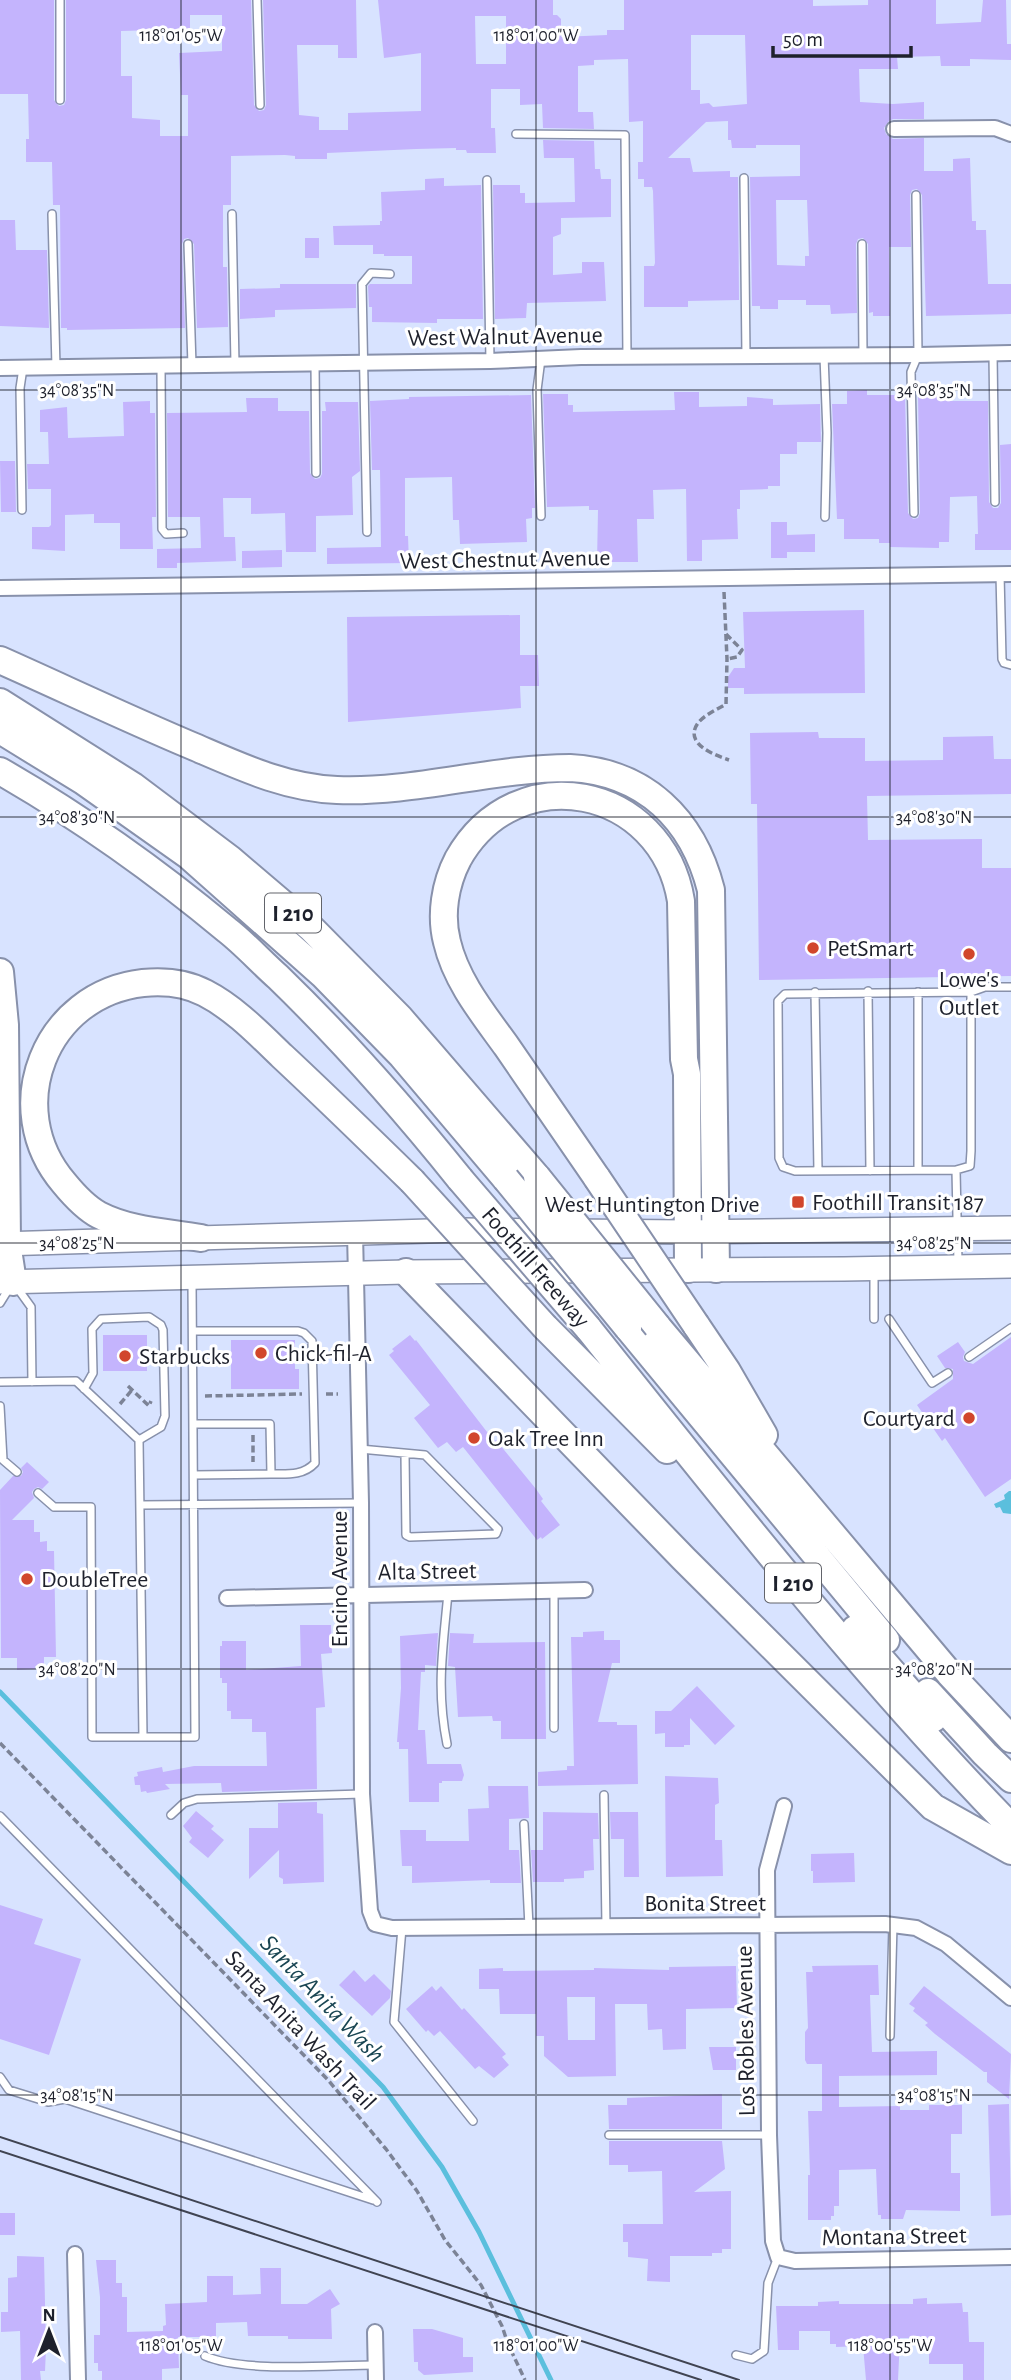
<svg xmlns="http://www.w3.org/2000/svg" width="1011" height="2380" font-family="'Alegreya Sans',sans-serif">
  <style>
    .water { fill: #5bbfdd }
    .lines { fill: none; stroke-linecap: round; stroke-linejoin: round }
    .stream { stroke: #5bbfdd; stroke-width: 5 }
    .building { fill: #c4b4fd; fill-rule: evenodd }
    .service-casing { stroke: #8891ab; stroke-width: 10 }
    .minor-casing { stroke: #8891ab; stroke-width: 18 }
    .primary-casing { stroke: #8891ab; stroke-width: 26 }
    .motorway-casing { stroke: #8891ab; stroke-width: 30 }
    .path { stroke: #7c8396; stroke-width: 3.5; stroke-dasharray: 7 3.5; stroke-linecap: butt }
    .service { stroke: #fff; stroke-width: 7 }
    .minor { stroke: #fff; stroke-width: 14 }
    .primary { stroke: #fff; stroke-width: 23 }
    .motorway { stroke: #fff; stroke-width: 26 }
    .tram { stroke: #404452; stroke-width: 2 }
    .motorway-bridge-casing { stroke: #8891ab; stroke-width: 30; stroke-linecap: butt }
    .motorway-bridge { stroke: #fff; stroke-width: 26 }
    .ticks { fill: none; stroke: #1e212c; stroke-width: 2; stroke-opacity: 0.45 }
    .poi-dot { fill: #d1462c; stroke: #fff; stroke-width: 2.5 }
    .labels { text-anchor: middle; stroke-width: 6; stroke-linejoin: round; paint-order: stroke }
    .shield { fill: #fff; stroke: #62646b; stroke-width: 2 }
    .shield-label { font-size: 23px; font-weight: bold; fill: #1e212c }
    .street-label { font-size: 24px; fill: #1e212c; stroke: #fff }
    .poi-label { font-size: 24px; fill: #1e212c; stroke: #fff; text-anchor: start }
    .water-label { font-size: 26px; font-style: italic; fill: #1a4653; stroke: #fff }
    .ticks-label { font-size: 18px; text-anchor: middle; fill: #1e212c; stroke: #fff; stroke-width: 6; stroke-linejoin: round; paint-order: stroke }
  </style>
  <rect width="100%" height="100%" fill="#d8e3ff"/>
  <path class="water" d="M1009 1491H1011V1518V1514L1003 1513 1000 1507 996 1508 994 1504 1005 1499 1004 1495Z"/>
  <g class="lines">
    <path class="stream" d="M0 1692 383 2087 442 2167 479 2232 551 2380"/>
  </g>
  <path class="building" d="M0 0H54V100L59 106 64 105 66 100V0H251L254 105 259 111 264 110 266 105 263 0H356L357 58H338V45H297L299 115 319 117V130H348V113L421 111V53L384 58 378 0H553V15H557L561 19V37L607 35V30H624V0H813V6L868 5V0H936V24L981 22 983 0H1006L1007 44H1011V60L970 59V66H941L940 56 897 57 898 69H859L860 102 893 104 924 102V119H893L889 121 884 128 886 134 893 139 924 138V171H953V159L970 158 972 221H976V230H986L988 284H1011V314L926 316 922 195 917 189 912 190 910 195 911 247H889L890 316H873V312L869 313 868 244 863 238 858 239 856 244 857 313 831 314 830 305H806V300H778V309H760V306H752L750 177 800 176V145H756V148H732L731 140H728V121L706 122 668 158H690L693 172 730 171V177H738L739 300 688 301V307H644V266H654L655 263 653 191 652 187H644V179H638V162H643V121L629 122 628 59 594 60V65L578 66V112H593L594 129 543 128 542 104 520 105V89H491V128H495L496 153H467L466 150H456V148L416 149 327 153V159H295V156L285 155 231 156V205H223V267H227L228 327 197 328 194 244 188 238 184 239 182 244 185 328 67 330V328H61L60 205H53L52 162H26V139H29L28 94H0ZM190 15H222V51L179 53 181 95H188V136H160V120L132 118V76H121V31L190 29ZM475 16H506V64H476ZM691 35H745L747 104 713 107 709 103 700 104V90H691ZM776 200H807L809 256H805V266L777 265Z
    M543 140 594 141 595 169H600L601 179H611V217L561 218V234L553 237V275L582 273V262H604L606 301 527 303 526 318 495 319 493 185H520V193H525V203L575 202 574 158H544Z
    M444 178V186L481 185 483 319H437V323L372 322V307H369L368 286 370 284H412V256H384V254H373V245H334L333 226 380 225V221H382L381 192 425 190V179Z
    M0 220H15L16 250H47L49 328 0 326Z
    M305 238H319V258H305Z
    M280 284H356V308L275 310V317L240 319V289L280 288Z
    M867 390V395H905L908 513 913 519 918 518 920 513 918 395 938 394V398H948V401H988L989 502 993 508H998L1001 503 1000 445 1011 444V550H975V534H978L977 496 950 497 949 542H939V548L890 547V543H879V539H844V519H837L832 404H847V391Z
    M674 392H699V407L747 406V397L773 399V405L820 404 821 442H797V454H780V486H768V489L740 490V509H737L738 539 702 540V561H687L686 489 653 490 654 519H637L638 562H597L598 510H589V506L547 507 543 394H568V405H573V412L621 411 675 410Z
    M531 395 535 508H532V518L526 519 527 542 460 544 459 520H453L452 477 405 478V536H408L409 563 327 564V548L381 547 380 470H372L370 401 409 399V397Z
    M246 398H278V411H309L310 473 315 479 320 478 322 474V411H326L325 402H358L360 471 352 477 353 515 316 516V552H286L285 513 251 514V498H223L224 537H235L236 561 177 563V568H157V549L201 548 200 517H168L167 413 247 412Z
    M150 401V413H155L156 517H152L153 549H120V523H94V514L65 515V551L32 549V527H49L51 525V489H28L27 464H49L48 432H40V410L67 407 68 438 124 436 123 402Z
    M0 461H15L16 512H1Z
    M771 522H787V535L815 534V552H787V558H771Z
    M282 550V567L242 568V551Z
    M864 610 865 693 744 694V688H728V677L734 668H745L743 612Z
    M520 615V655H538L539 686H520L521 708 348 722 347 617Z
    M818 732 819 738H865V761L943 760V737L993 736 994 759H1011V794L867 796 868 840 982 839V868H1011V976L759 980 757 804H751L750 733Z
    M103 1335H147V1371H103Z
    M410 1335 415 1341 416 1340 494 1441 496 1440 536 1489 543 1499 541 1501 560 1525 542 1539 541 1537 537 1540 463 1447 456 1452 447 1442 438 1448 414 1418 430 1405 389 1355 394 1351 392 1349Z
    M1011 1337V1479L985 1497 945 1438 942 1441 917 1405 953 1379V1369L945 1368 937 1356 958 1342 965 1352 963 1357 964 1361 973 1364Z
    M231 1340H295V1369H299V1389H231Z
    M27 1462 49 1482 42 1489 38 1487 34 1489 32 1492 34 1498 12 1520H34V1532H40V1542L47 1541V1551H54L56 1657H44V1666H35V1669L17 1670V1658H1L0 1490 13 1476H21L23 1472 21 1468Z
    M300 1625H331L332 1653 321 1654 325 1707 316 1708 317 1789 222 1792 221 1783 165 1784 170 1789 147 1793 146 1791 141 1792 140 1785H135L134 1777 138 1776 137 1772 162 1767 163 1772 194 1766H267L266 1732H252V1719H231V1711H227V1683H222V1678H220V1646H222V1641H246V1670L301 1666Z
    M604 1631V1640H620V1663H612L598 1722H617V1725H637L638 1784 538 1786V1772L567 1770V1766H574L571 1637H583V1632Z
    M438 1633 436 1666 425 1665V1672H421L418 1730H425L427 1764H461L464 1775 462 1781H442V1783H439V1802H409L408 1749H399V1742H397L401 1688 400 1636Z
    M450 1633 474 1634 473 1643 545 1642 546 1739H501V1721H493L492 1716 458 1717 455 1667 448 1666Z
    M697 1686 735 1726 715 1745 690 1718V1745H684V1747H665V1733L655 1734V1711H671Z
    M665 1776 718 1778 719 1803 715 1805V1840H722L723 1876 666 1877Z
    M488 1786H528L529 1818 509 1819V1850H519L521 1883H490V1880L412 1883V1866H402L400 1830H426V1841H469L468 1809 489 1808Z
    M317 1802V1813L323 1814 324 1882 283 1884V1879L279 1877V1850L249 1879V1828H278V1803Z
    M196 1811 214 1826 211 1829 224 1840 208 1858 189 1842 192 1838 183 1826Z
    M543 1812 598 1813 599 1839H593L594 1870 584 1871V1878L564 1879V1882H533L531 1850H543Z
    M610 1812H638L639 1877H624V1839H611Z
    M854 1853 855 1882 813 1883V1871H811V1854Z
    M0 1905 43 1919 34 1944 81 1959 49 2055 0 2039Z
    M878 1965 879 1995H870L872 2052 937 2051V2075L839 2076V2107L900 2106V2110H929V2105H962V2134H951V2173H960V2211L906 2210 903 2219H881V2215H878L876 2169 839 2170V2206H834V2216H831V2220H808V2175H810L808 2111H822V2064H807L805 2060V2032L808 2028 806 1972H813L812 1966Z
    M736 1966 737 2008 686 2009V2049L663 2050 662 2029 648 2030 647 2004H615L616 2076 568 2077 544 2056V2036H536V2014H500L499 1989H479V1969L503 1968V1971L594 1970V1968L669 1970V1967ZM567 1997H595V2040H568Z
    M354 1970 365 1982 374 1974 391 1991 390 1998 372 2016 339 1985Z
    M432 1986 436 1991 441 1986 462 2010 464 2008 506 2054 502 2057 509 2065 494 2078 479 2066 475 2069 440 2031 434 2036 428 2030 426 2032 406 2009Z
    M924 1986 1011 2054 1009 2099 987 2082V2072H984L935 2034 925 2025 928 2023 913 2011 915 2008 909 2004Z
    M709 2047H736V2070H713Z
    M722 2094V2129H609L608 2105H627V2098Z
    M1009 2104 1011 2215 991 2216 988 2105Z
    M609 2141H722L725 2169 694 2192 731 2191V2249H722V2253H712V2256H670V2282L647 2281 648 2259 628 2257V2242H623V2224H663L662 2171 628 2172V2165H609Z
    M0 2213H15V2235H0Z
    M17 2256 44 2257 46 2349 45 2371H40L41 2380H21L20 2331 1 2332V2312H8V2278L17 2277Z
    M96 2260H116V2283H122V2297H127V2332L163 2331V2326L166 2325 165 2304 207 2302V2276H233V2295L261 2294 260 2268H281V2304H307L330 2289 340 2304 331 2309 332 2339H288V2336H248L247 2322 216 2323V2337H178L179 2368 162 2369V2380H102V2371H98V2363H94V2335H100V2297Z
    M927 2298V2304L962 2303 963 2312H968L969 2342H984V2380H963V2364H929V2338H900L898 2380H866L863 2346 836 2347V2344H830V2331H799V2350H778L776 2306H818V2302L839 2301V2304H913V2299Z
    M413 2329H432L463 2338V2357H473V2372L424 2375 418 2370V2362H414Z"/>
  <g class="lines">
    <defs>
      <path id="service" d="M60 0V100
        M257 0 260 105
        M516 134 625 135 627 357
        M744 178 746 356
        M487 180 490 361
        M52 214 56 367
        M232 214 235 364
        M188 244 192 365
        M862 244 863 355
        M993 354 995 502
        M824 356 827 433 825 517
        M541 359 537 390 541 516
        M315 363 316 473
        M161 366 162 529 166 534 183 533
        M22 510 20 388 23 368
        M914 513 911 372 918 355 916 195
        M367 532 362 284 371 273 390 274
        M1000 574 1002 659 1004 663 1011 665
        M868 991 870 1171
        M815 992 818 1171
        M918 992V1170
        M971 992 985 987H1011
        M956 1170 795 1171 783 1167 779 1158 778 1001 785 994 971 992V1151L970 1166 956 1170 958 1263
        M0 1303 13 1282 31 1307 32 1382
        M874 1319V1273
        M889 1319 932 1383 948 1373
        M193 1331H298L304 1333 312 1341 315 1463C303 1476 287 1474 271 1474
        M969 1357 1011 1328
        M0 1382 76 1381 139 1440 143 1737
        M84 1389 93 1373 92 1329 101 1319 149 1317 161 1325 163 1330 165 1416 161 1427 139 1440
        M0 1406 3 1460 17 1472
        M193 1424H270L271 1474 194 1475
        M360 1449 425 1455 498 1529 496 1534 410 1537 406 1535 405 1454
        M38 1493 54 1507H91L92 1737H195L192 1282
        M141 1505 361 1503
        M554 1590V1728
        M447 1744C436 1689 443 1648 448 1593
        M604 1795 606 1926
        M171 1815 184 1803 197 1799 362 1794
        M0 1816 377 2202
        M524 1824 529 1927
        M402 1928 394 2022 473 2121
        M890 2036 893 1925
        M0 2077 9 2090 48 2102 65 2099 373 2200
        M609 2135H768
        M736 2355 752 2359 764 2351 768 2283 778 2257
        M205 2356C245 2373 330 2365 376 2365"/>
      <path id="minor" d="M894 129 995 128 1011 134
        M0 368 490 361 581 357 918 355 1011 353
        M0 588 1011 574
        M355 1233 361 1503 362 1794 370 1911 375 1924 392 1928 885 1924 916 1928 946 1944 1011 1998
        M227 1598 585 1590
        M784 1806 767 1870 769 2135 773 2241 778 2257 795 2261 1011 2257
        M75 2254 78 2380
        M375 2332 376 2380"/>
      <path id="primary" d="M0 1244 462 1230 688 1232 1011 1228
        M0 1282 406 1272 844 1269 1011 1266"/>
      <path id="motorway" d="M0 660C63 688 126 718 190 745 237 765 284 788 337 790 415 793 492 768 570 768 645 772 693 819 711 890L716 1269
        M0 702 133 786 230 859 311 928 400 1018 537 1177
        M0 730 83 781 189 856 323 975 402 1056 506 1179
        M0 771C80 817 156 871 227 930 245 944 261 962 278 977 343 1040 403 1108 460 1179
        M0 972 5 1025 7 1243 13 1282
        M597 1178C567 1135 537 1091 507 1047 484 1015 456 981 447 942 440 915 445 884 458 859 516 756 662 785 681 901L684 1059 687 1074 688 1269
        M201 1238C167 1232 130 1231 99 1215 86 1208 73 1194 64 1183 0 1108 45 994 143 983 163 981 186 983 205 993 234 1008 258 1033 282 1056 326 1097 369 1139 412 1181
        M406 1272 684 1559 933 1807 1011 1851
        M696 1325 727 1371 764 1435
        M657 1326 949 1673 1011 1739
        M545 1327 667 1450
        M588 1328C724 1498 859 1671 1011 1827
        M628 1328 886 1640
        M855 1629 933 1719
        M928 1692 985 1754 1011 1779"/>
    </defs>
    <use href="#service" class="service-casing"/>
    <use href="#minor" class="minor-casing"/>
    <use href="#primary" class="primary-casing"/>
    <use href="#motorway" class="motorway-casing"/>
    <path class="path" d="M724 592 727 659 726 704C718 709 704 715 698 723 683 744 715 755 729 760
      M726 634 742 650 737 657 727 659
      M128 1386 149 1406 151 1401
      M326 1394H338
      M205 1396 302 1394
      M120 1404 132 1390
      M253 1435V1462
      M0 1743 328 2080 386 2149 417 2191 445 2240 481 2285 502 2326 508 2344 525 2380"/>
    <use href="#service" class="service"/>
    <use href="#minor" class="minor"/>
    <use href="#primary" class="primary"/>
    <use href="#motorway" class="motorway"/>
    <path class="tram" d="M0 2137 739 2380
      M0 2151 701 2380"/>
    <defs>
      <path id="motorway-bridge" d="M537 1177 657 1326
        M597 1178 696 1325
        M460 1179 588 1328
        M506 1179 628 1328
        M412 1181 545 1327"/>
    </defs>
    <use href="#motorway-bridge" class="motorway-bridge-casing"/>
    <use href="#motorway-bridge" class="motorway-bridge"/>
  </g>
  <path class="ticks" d="M181 0V2380M536 0V2380M890 0V2380M0 390H1011M0 817H1011M0 1243H1011M0 1669H1011M0 2095H1011"/>
  <g class="poi-dot">
    <circle cx="813" cy="948" r="7"/>
    <circle cx="969" cy="954" r="7"/>
    <rect x="791" y="1195" width="14" height="14" rx="3.5"/>
    <circle cx="261" cy="1353" r="7"/>
    <circle cx="125" cy="1356" r="7"/>
    <circle cx="969" cy="1418" r="7"/>
    <circle cx="474" cy="1438" r="7"/>
    <circle cx="27" cy="1579" r="7"/>
  </g>
  <g class="labels">
    <g class="shield">
      <rect x="265" y="893.5" width="56" height="39" rx="5"/>
      <rect x="765" y="1563.5" width="56" height="39" rx="5"/>
    </g>
    <g class="shield-label">
      <text x="293" y="921">I 210</text>
      <text x="793" y="1591">I 210</text>
    </g>
    <g class="street-label">
      <text transform="translate(505 336) rotate(-1)" y="8">West Walnut Avenue</text>
      <text transform="translate(505 559) rotate(-1)" y="8">West Chestnut Avenue</text>
      <text x="652" y="1212">West Huntington Drive</text>
      <text transform="translate(536 1267) rotate(49)" y="8">Foothill Freeway</text>
      <text transform="translate(427 1571) rotate(-1)" y="8">Alta Street</text>
      <text transform="translate(339 1579) rotate(-90)" y="8">Encino Avenue</text>
      <text x="705" y="1911">Bonita Street</text>
      <text transform="translate(301 2030) rotate(47)" y="8">Santa Anita Wash Trail</text>
      <text transform="translate(745 2031) rotate(-91)" y="8">Los Robles Avenue</text>
      <text transform="translate(894 2236) rotate(-1)" y="8">Montana Street</text>
    </g>
    <g class="poi-label">
      <text x="827" y="956">PetSmart</text>
      <text x="969" y="987" text-anchor="middle">Lowe's<tspan x="969" dy="28">Outlet</tspan></text>
      <text x="812" y="1210">Foothill Transit 187</text>
      <text x="275" y="1361">Chick-fil-A</text>
      <text x="139" y="1364">Starbucks</text>
      <text x="955" y="1426" text-anchor="end">Courtyard</text>
      <text x="488" y="1446">Oak Tree Inn</text>
      <text x="41" y="1587">DoubleTree</text>
    </g>
    <g class="water-label">
      <text transform="translate(323 1998) rotate(46)" y="9">Santa Anita Wash</text>
    </g>
  </g>
  <g class="ticks-label">
    <text x="181" y="41">118°01'05"W</text>
    <text x="536" y="41">118°01'00"W</text>
    <text x="77" y="396">34°08'35"N</text>
    <text x="934" y="396">34°08'35"N</text>
    <text x="77" y="823">34°08'30"N</text>
    <text x="934" y="823">34°08'30"N</text>
    <text x="77" y="1249">34°08'25"N</text>
    <text x="934" y="1249">34°08'25"N</text>
    <text x="77" y="1675">34°08'20"N</text>
    <text x="934" y="1675">34°08'20"N</text>
    <text x="77" y="2101">34°08'15"N</text>
    <text x="934" y="2101">34°08'15"N</text>
    <text x="181" y="2351">118°01'05"W</text>
    <text x="536" y="2351">118°01'00"W</text>
    <text x="890" y="2351">118°00'55"W</text>
  </g>
  <g transform="translate(49 2331)" stroke="#ffffff" stroke-width="5" paint-order="stroke">
  <path d="M0-5L12 26L0 18L-12 26Z" fill="#1e212c"/>
  <text y="-10" font-size="19" font-weight="bold" text-anchor="middle" fill="#1e212c">N</text>
  </g>
  <path d="M773 46v10h138v-10" fill="none" stroke="#1e212c" stroke-width="3.5"/>
  <text x="783" y="46" font-size="21" fill="#1e212c" stroke="#ffffff" stroke-width="5" paint-order="stroke">50 m</text>
</svg>
